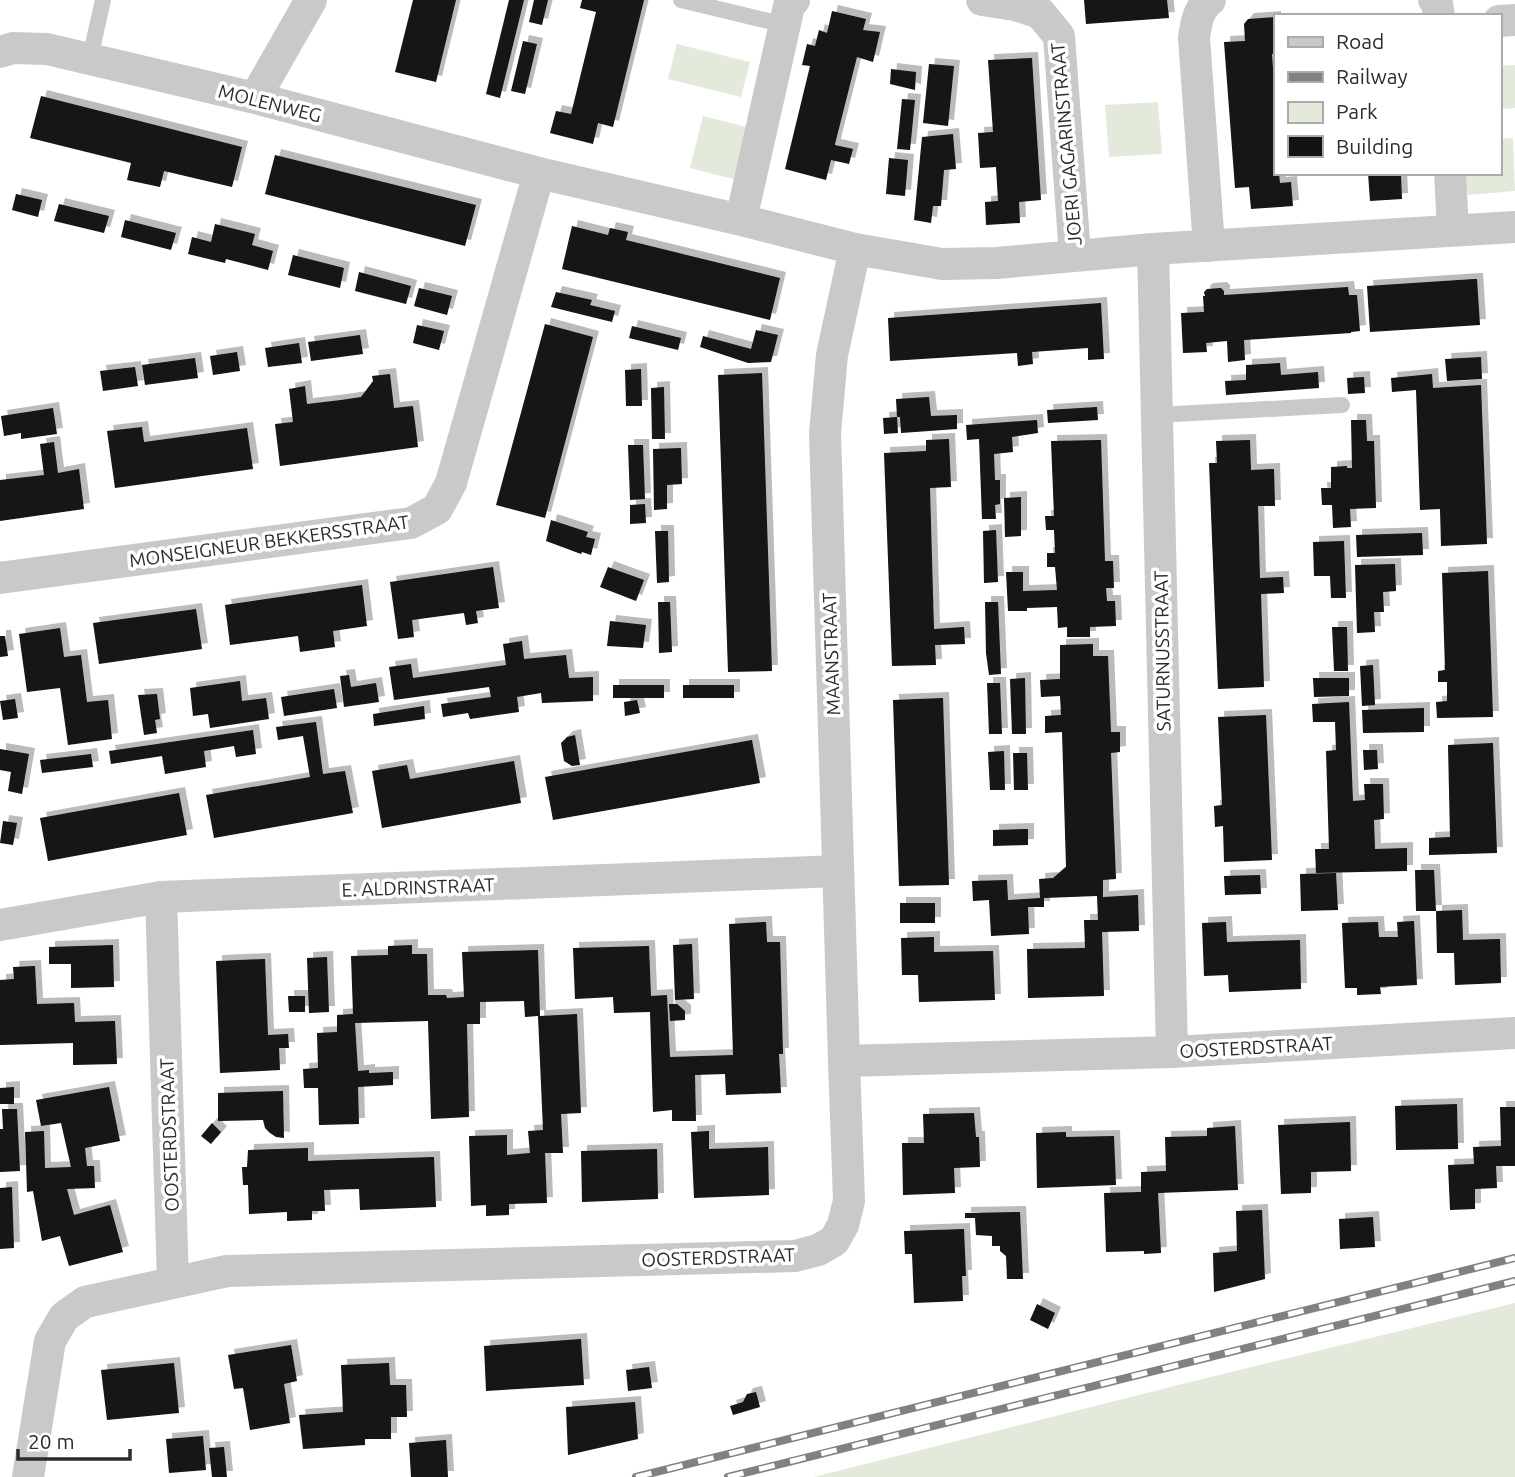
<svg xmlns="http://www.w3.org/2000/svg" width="1515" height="1477" font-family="Ubuntu,sans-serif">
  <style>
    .green { fill: #e3e9db }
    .building { fill: #131313; filter: url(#shadow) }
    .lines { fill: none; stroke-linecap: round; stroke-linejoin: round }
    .lane { stroke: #c9c9c9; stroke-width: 16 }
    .street { stroke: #c9c9c9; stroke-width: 32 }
    .rail-casing { stroke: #818181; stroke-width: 8 }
    .rail { stroke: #fff; stroke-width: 5; stroke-dasharray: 16; stroke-linecap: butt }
    .labels { text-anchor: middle; stroke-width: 7; stroke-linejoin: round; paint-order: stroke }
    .street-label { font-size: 19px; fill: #2c2c2c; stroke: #fff }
  </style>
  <defs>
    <filter id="shadow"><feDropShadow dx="6" dy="-6" stdDeviation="0" flood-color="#0004"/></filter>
  </defs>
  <rect width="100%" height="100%" fill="#fff"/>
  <path class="green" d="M677 44 750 62 741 97 668 79Z
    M1515 65V108L1499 109V66Z
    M1158 102 1162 154 1109 157 1105 105Z
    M703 116 754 129 741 181 690 168Z
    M1513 138 1515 191 1468 195 1464 173H1499V139Z
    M1515 1303V1477H814L1182 1384Z"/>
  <path class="building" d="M413 0H456L436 82 395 72Z
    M509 0H524L500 98 486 94Z
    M534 0H548L542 25 529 22Z
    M582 0H644L613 127 598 123 593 144 550 133 556 111 571 114 596 12 580 8Z
    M1084 0H1167L1169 18 1086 24Z
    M832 11 866 19 863 30 880 32 873 62 857 57 835 144V145L853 149 849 164 831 160 826 180 785 169 810 66 802 65 807 44 815 46 819 30 827 33Z
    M1275 17V54H1272L1275 97V173H1279L1280 183 1291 182 1293 206 1251 209 1249 187 1235 188 1224 42 1245 41 1244 24 1248 19Z
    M523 41 537 44 525 94 511 91Z
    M1032 58 1041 200 1019 202 1020 223 986 225 985 202 998 201 996 167 980 168 978 133 993 132 988 60Z
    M929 64 954 66 948 126 923 123Z
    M891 69 916 72 915 90 890 84Z
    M41 96 242 147 232 187 164 171 160 187 127 180 131 163 30 138Z
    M902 99 915 100 910 150 897 149Z
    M953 134 956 169 944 170 941 206H933L931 223 914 220 922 137Z
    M275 155 476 205 465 246 265 194Z
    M889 158 908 160 905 196 886 194Z
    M1368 173H1414V175L1401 176 1402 199 1370 201Z
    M16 194 42 200 38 217 12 210Z
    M59 204 109 216 104 233 54 221Z
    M125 220 176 233 171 250 121 237Z
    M215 224 255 234 252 245 273 251 268 270 226 259 225 263 188 254 192 237 211 242Z
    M572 226 608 235 610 228 628 232 626 240 780 278 770 320 562 269Z
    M293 255 344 268 340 288 288 275Z
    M359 272 411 286 406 304 355 291Z
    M1474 279H1477L1480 325 1370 332 1367 286Z
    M1348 287 1349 295H1357L1360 331 1351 332V333L1244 340 1245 360 1228 362 1227 341 1206 343 1207 352 1183 353 1181 313 1204 312 1203 296H1205L1204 292 1207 289 1221 288 1224 291V295Z
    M419 288 452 296 447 315 414 306Z
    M556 292 592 300 590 305 615 311 612 322 551 307Z
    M1101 303 1104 359 1088 360V348L1032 352 1033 364 1018 366 1017 353 890 361 888 318Z
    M545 324 593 337 545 518 496 505Z
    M417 325 444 331 439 350 413 343Z
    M632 326 681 338 678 350 629 338Z
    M756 330 778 335 771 362 748 363 700 347 703 336 751 349Z
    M360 335 363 354 311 361 308 342Z
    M299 343 302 363 268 367 265 348Z
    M237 352 240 371 213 375 210 356Z
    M1481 357 1482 379 1447 381 1445 359Z
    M195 358 198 378 145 385 142 365Z
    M1280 363 1281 375 1318 372 1319 388 1226 395 1225 381 1246 380V365Z
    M135 367 138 386 103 391 100 371Z
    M641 369 642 406H626L625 370Z
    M762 373 772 671 728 672 718 375Z
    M390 374 394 408 413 406 418 447 280 466 275 424 293 422 289 389 305 386 307 404 341 400 361 397 373 381 372 376Z
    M1432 374 1433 388 1481 385 1487 544 1441 546 1440 509 1420 510 1416 390 1392 392 1391 378Z
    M1364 377 1365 393 1348 394 1347 378Z
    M664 387 665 439H652L651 388Z
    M929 397 931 416 957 415V429L901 433 900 417H897L896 399Z
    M1097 407 1098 420 1048 423 1047 410Z
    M53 408 57 434 21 439V433L4 436 1 416Z
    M897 417 898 433 884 434 883 418Z
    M1037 420 1038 433 1012 437 1013 452 994 454 995 480H1000V504L995 505 996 519H982L979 439 967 440 966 425Z
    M1351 420H1366L1367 441H1374L1376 508 1350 509 1351 527 1333 528 1332 505H1322L1321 488H1331V467L1347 466V468H1352Z
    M142 427 144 442 247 428 253 469 115 488 107 431Z
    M949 439 951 487 930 488 934 629 964 627 965 644 935 645 936 665 892 666 884 453 926 451V440Z
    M1101 440 1105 561H1113L1114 588H1106L1107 601H1115L1116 626 1090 627V637H1067V627L1058 628 1057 607 1027 608V611H1008L1006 572H1023V591L1057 590 1055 567H1047V553H1055L1054 530H1046L1045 516H1054L1051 441Z
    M1250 440 1251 470 1274 469 1275 506H1258L1260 578 1283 577 1284 593 1261 594 1264 687 1218 689 1209 463H1217L1216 441Z
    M54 442 58 473 79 469 84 509 0 521V480L44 475 40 444Z
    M628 445H643L645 499 630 500Z
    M681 448 682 484 667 485V509L654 510 653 449Z
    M1021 497V536L1005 537 1004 498Z
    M645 504 646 523 630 524V505Z
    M551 520 588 532 586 537 595 539 591 555 582 552 581 554 546 541Z
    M996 530 998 582 984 583 983 531Z
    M655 531H668L669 582 657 583Z
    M1422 533 1423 555 1357 557 1356 535Z
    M1344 541 1346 598H1331L1330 576H1314L1313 542Z
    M1395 564 1396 591 1383 592 1384 612H1374L1375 632 1357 633 1355 565Z
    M493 567 499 608 476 611 478 623 466 625 464 613 412 620 414 637 398 639 390 582Z
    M608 567 644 580 636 601 600 587Z
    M1488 571 1493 717 1437 718 1436 702 1447 701V682H1438V671L1445 670 1442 573Z
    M362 585 367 626 333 631 335 647 300 652 298 636 230 645 225 605Z
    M658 602H670L672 652 659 653Z
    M985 602H998L1001 674 989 675 986 653Z
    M196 609 202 649 99 664 93 623Z
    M610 621 646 625 643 648 607 646Z
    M1332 627H1347L1348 671H1334Z
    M60 628 64 657 81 655 87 702 108 700 112 739 68 745 60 688 27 692 19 634Z
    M0 636H5L8 656 0 657Z
    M522 641 524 659 566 655 569 678 593 677V701L542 703 541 693 517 697 519 712 470 719 468 713 443 717 441 704 491 697 489 687 394 700 389 667 411 664 413 678 506 665 503 644Z
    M1093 644V656H1108L1111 732H1120V752L1111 753 1116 879 1103 880V897L1138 895 1139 931 1102 932 1104 996 1028 998 1027 949 1085 948 1084 920H1098L1097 896 1044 898V907H1028L1029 934 991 936 989 900 973 901 972 881 1007 880 1008 900 1040 898 1039 879 1053 878 1066 867 1062 732 1045 733V716L1061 715 1060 696 1041 697 1040 680 1060 679V645Z
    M1373 665 1375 705 1362 706 1360 666Z
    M349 675 351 687 376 683 379 702 344 707 340 676Z
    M1025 678 1026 734H1012L1010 679Z
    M1313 678H1349V696L1314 697Z
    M240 681 242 701 266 698 269 719 210 728 208 714 193 716 190 688Z
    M987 683H1000L1002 734H989Z
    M613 685H664V698H613Z
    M683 685H734V698H683Z
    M334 689 337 708 284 716 281 697Z
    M157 694 160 719 155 720 157 733 144 735 138 695Z
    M943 698 949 885 899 886 893 700Z
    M15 699 18 718 3 720 0 701Z
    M637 700 640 713 625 716 624 702Z
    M1349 702 1353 801 1365 800 1364 784H1383L1384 819 1374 820 1375 849 1407 848V871L1316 873 1315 849H1329L1326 751 1336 750 1335 722H1313L1312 704Z
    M424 706 425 719 374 726 373 714Z
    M1424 708V732L1363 733 1362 710Z
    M1266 715 1272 860 1224 862 1223 826 1215 827 1214 806 1222 805 1218 717Z
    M316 722 323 774 345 771 353 813 214 838 206 795 310 777 303 736 278 740 276 727Z
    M253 730 256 754 236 757 234 746 204 751 206 767 165 774 162 756 111 764 109 751Z
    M575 735 580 765 572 766 564 761 561 743 567 737Z
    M752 740 760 783 553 820 545 777Z
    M1493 743 1497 853 1429 855V838L1450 837 1448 745Z
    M0 749 29 754 22 794 8 791 11 772 0 770Z
    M1363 750H1377L1378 769 1364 770Z
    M1004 751 1005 790H990L988 752Z
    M1013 753H1027L1028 790H1014Z
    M91 754 93 767 42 773 40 760Z
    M514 761 521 803 382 828 372 771 407 765 410 779Z
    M179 793 187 835 48 861 40 818Z
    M3 821 17 823 13 845 0 843Z
    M1028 829V845L993 846V830Z
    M1415 870H1434L1436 911H1416Z
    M1336 873 1338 910 1301 911 1300 874Z
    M1260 875 1261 894 1225 895 1224 876Z
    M900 903H935V923H900Z
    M1462 910 1463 940 1500 939 1501 983 1455 985 1454 953H1437L1436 911Z
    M1414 921 1417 985 1380 987 1381 994 1357 995V988H1345L1342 923 1378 922 1379 937H1398L1397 922Z
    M766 922 767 942H780L783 1054H779L781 1093 726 1095 725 1074 695 1075 696 1121H672V1110L653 1112 650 1012 614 1013 613 997 575 999 573 948 649 946 651 996 667 995 670 1057 733 1055 729 924Z
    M1226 922 1227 942 1300 940 1301 989 1229 992 1228 975 1204 976 1202 923Z
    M934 937V952L993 951 995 1000 919 1002 918 975H902L901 938Z
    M692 944 694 999 675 1000 673 945Z
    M113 945 114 987 71 988V964H49V947Z
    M412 945V954H427L428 995H446L447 998 464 997 462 952 538 950 540 1016 577 1014 581 1113 561 1114 563 1153H545L547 1203 509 1204V1215L486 1216V1205L471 1206 469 1136 507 1135V1155L530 1153 528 1131 543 1130 538 1016 525 1017 524 1001 480 1002V1024H467L469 1117 431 1119 428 1021 355 1023 358 1071 369 1070V1073L393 1072V1085L358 1087 359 1124 319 1125 318 1088H304L303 1069 318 1068 317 1033 337 1032V1015L353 1014 351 956 388 955V946Z
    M327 957 329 1012 309 1013 307 958Z
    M265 959 268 1035 288 1034 289 1048H279L280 1070 220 1073 216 961Z
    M35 966 37 1004 74 1003 75 1022 115 1021 117 1064 73 1065V1043L0 1045V980L14 979 13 967Z
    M288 996H305V1012H289Z
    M669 1004H677L685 1011V1020L670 1021Z
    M14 1087V1104H0V1088Z
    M109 1087 120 1141 85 1148 87 1166H94L95 1188 67 1189 74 1215 110 1205 123 1252 69 1266 60 1236 42 1241 33 1191 27 1192 25 1132 44 1131 45 1168 71 1167 61 1123 41 1126 36 1100Z
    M283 1091 284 1138 276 1137 270 1133 265 1128 263 1120 218 1121V1093Z
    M1457 1104 1458 1149 1396 1150 1395 1106Z
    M1500 1107H1515V1166H1496L1497 1188 1475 1189V1209L1450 1210 1448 1165 1474 1164 1473 1147 1501 1146Z
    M2 1109H17L20 1171 0 1172V1129H3Z
    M974 1113 976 1137H979L980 1167 954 1168 955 1193 903 1195 902 1143H924L923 1114Z
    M1350 1122 1351 1171 1311 1172V1193L1281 1194 1278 1125Z
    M212 1123 221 1132 211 1144 201 1136Z
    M1235 1126 1238 1190 1158 1193 1161 1253 1144 1254V1251L1106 1252 1104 1193 1141 1192V1172L1166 1171 1165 1137 1207 1136V1128Z
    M709 1131V1149L768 1147 769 1195 694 1198 691 1132Z
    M1066 1132V1137L1114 1136 1116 1185 1037 1188 1036 1133Z
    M308 1148V1161L434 1157 436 1207 360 1210 359 1189 324 1190 325 1211H312V1220L287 1221V1212L249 1214 248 1185H243L242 1167H247L248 1150Z
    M657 1149 658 1199 582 1202 581 1151Z
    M12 1187 14 1248 0 1249V1188Z
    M1262 1210 1265 1279 1214 1292 1213 1253 1237 1251 1236 1211Z
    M1020 1212 1023 1279H1007L1006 1256 1000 1251V1246H992V1236L976 1235 975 1218H965V1213Z
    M1373 1217 1375 1247 1340 1249 1339 1219Z
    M964 1229 966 1276H962L963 1301 914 1303 912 1254H905L904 1231Z
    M1037 1304 1055 1313 1048 1329 1030 1320Z
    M581 1339 584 1385 486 1391 484 1346Z
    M291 1345 297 1381 284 1384 290 1423 250 1430 243 1388 234 1389 228 1355Z
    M174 1363 179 1413 107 1420 101 1370Z
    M389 1363 390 1385H406L407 1417H391V1439H365V1445L303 1449 299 1415 343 1412 341 1365Z
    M649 1367 652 1388 628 1391 626 1370Z
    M756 1392 760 1407 733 1415 730 1406 743 1402 747 1394Z
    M635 1402 638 1439 568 1455 566 1407Z
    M203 1436 206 1470 169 1473 166 1439Z
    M446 1440 448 1477H411L409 1443Z
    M224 1447 227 1477H212L209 1448Z"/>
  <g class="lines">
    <path class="lane" d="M681 0 785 25
      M90 58 103 0
      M1157 415 1342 405"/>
    <path class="street" d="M982 0 1015 5 1040 13 1059 36 1075 255
      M1434 0 1437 4 1439 16
      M1499 21 1515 20
      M0 52 13 48 47 49 255 98 539 173 741 220 855 249 942 264 997 263 1153 249 1515 227
      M255 98 311 0
      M1450 173 1453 230
      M741 220 789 6 794 0
      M1209 246 1194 38C1196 24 1198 9 1210 0
      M1153 249 1172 1052
      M0 578 411 523 437 509 451 483 539 173
      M161 897 173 1282
      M0 925 161 897 838 871
      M844 1061 825 433 832 355 855 249
      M28 1477 50 1341 64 1317 85 1302 227 1271 795 1256 818 1250 834 1241 843 1225 849 1201 844 1061 1172 1052 1515 1033"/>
    <defs>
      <path id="rail" d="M636 1477 1515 1258
        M728 1477 1515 1281"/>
    </defs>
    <use href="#rail" class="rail-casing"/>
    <use href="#rail" class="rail"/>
  </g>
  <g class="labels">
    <g class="street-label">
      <text transform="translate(270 103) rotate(14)" y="7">MOLENWEG</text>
      <text transform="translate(1066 144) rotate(-95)" y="7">JOERI GAGARINSTRAAT</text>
      <text transform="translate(269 541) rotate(-8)" y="7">MONSEIGNEUR BEKKERSSTRAAT</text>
      <text transform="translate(1162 651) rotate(-91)" y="7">SATURNUSSTRAAT</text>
      <text transform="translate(831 654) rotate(-92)" y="7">MAANSTRAAT</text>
      <text transform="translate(418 887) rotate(-2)" y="7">E. ALDRINSTRAAT</text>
      <text transform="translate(1256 1047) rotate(-3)" y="7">OOSTERDSTRAAT</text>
      <text transform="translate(169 1135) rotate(-92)" y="7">OOSTERDSTRAAT</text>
      <text transform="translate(718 1257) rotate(-2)" y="7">OOSTERDSTRAAT</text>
    </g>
  </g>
  <rect x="1274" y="14" width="228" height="161" fill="#ffffff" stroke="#ababab" stroke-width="2"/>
  <rect x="1288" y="37" width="35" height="10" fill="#c9c9c9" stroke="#ababab" stroke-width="2"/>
  <text x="1336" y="49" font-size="21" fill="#2c2c2c">Road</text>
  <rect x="1288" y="72" width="35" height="10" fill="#818181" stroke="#ababab" stroke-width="2"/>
  <text x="1336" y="84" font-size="21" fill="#2c2c2c">Railway</text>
  <rect x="1288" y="102" width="35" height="21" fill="#e3e9db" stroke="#ababab" stroke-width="2"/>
  <text x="1336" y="119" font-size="21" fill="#2c2c2c">Park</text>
  <rect x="1288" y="136" width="35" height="21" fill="#131313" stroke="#ababab" stroke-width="2"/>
  <text x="1336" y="154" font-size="21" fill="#2c2c2c">Building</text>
  <path d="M18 1449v10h112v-10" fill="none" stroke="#2c2c2c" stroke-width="3.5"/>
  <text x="28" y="1449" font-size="21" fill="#2c2c2c" stroke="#ffffff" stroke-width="5" paint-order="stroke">20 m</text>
</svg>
